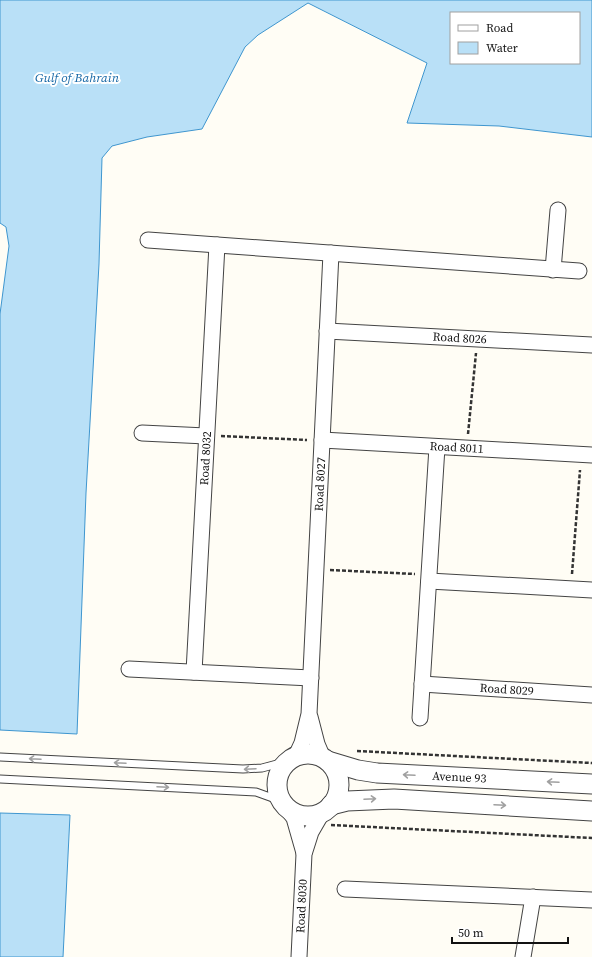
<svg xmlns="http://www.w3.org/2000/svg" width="592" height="957" font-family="'Source Serif 4',serif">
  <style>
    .water { fill: #b9e0f7; stroke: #3f96cf; fill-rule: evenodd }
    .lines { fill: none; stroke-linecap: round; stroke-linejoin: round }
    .service-casing { stroke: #444; stroke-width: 9 }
    .minor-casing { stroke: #444; stroke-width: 17 }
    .tertiary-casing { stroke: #444; stroke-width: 21 }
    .path { stroke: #333; stroke-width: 2.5; stroke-dasharray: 4 2; stroke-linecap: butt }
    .service { stroke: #fff; stroke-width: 7 }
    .minor { stroke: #fff; stroke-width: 15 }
    .tertiary { stroke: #fff; stroke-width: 19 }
    .oneway { stroke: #a0a0a0 }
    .labels { text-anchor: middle; stroke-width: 4; stroke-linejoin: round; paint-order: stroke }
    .street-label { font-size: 12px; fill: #111; stroke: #fff }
    .water-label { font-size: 13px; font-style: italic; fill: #1768a6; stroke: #fff }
  </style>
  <rect width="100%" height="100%" fill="#fffdf5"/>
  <path class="water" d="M0 0H592V137L499 126 407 123 427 63 308 3 258 35 245 47 202 129 147 137 112 146 102 158 99 264 86 493 77 734 0 730V314L9 246 6 227 0 223ZM451 13H579V63H451Z
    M0 813 70 815 63 957H0Z"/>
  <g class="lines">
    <defs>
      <path id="service" d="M0 757 243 769 262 768 288 761
        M0 779 256 792 281 801"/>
      <g id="minor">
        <path d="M148 240 579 271"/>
        <path d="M553 270 558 210"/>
        <path id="s1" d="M327 331 592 345"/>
        <path d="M142 433 206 436"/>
        <path id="s2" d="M322 440 592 455"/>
        <path d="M429 581 592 590"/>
        <path d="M129 669 311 678"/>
        <path id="s3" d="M194 672 217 245"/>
        <path id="s4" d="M422 684 592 695"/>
        <path d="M310 717 317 744 323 758"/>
        <path d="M420 718 437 447"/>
        <path id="s5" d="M296 756 302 743 309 714 331 253"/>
        <path d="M285 806 294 818 304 853"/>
        <path d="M345 889 592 900"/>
        <path id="s6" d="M299 957 304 854 311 832 322 813"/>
        <path d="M523 957 533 897"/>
      </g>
      <g id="tertiary">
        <circle cx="308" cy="785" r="31"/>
        <path id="s7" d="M328 761 358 770 377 773 592 784"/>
        <path d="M331 805 347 801 394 799 592 811"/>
      </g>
    </defs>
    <use href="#service" class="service-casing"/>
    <use href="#minor" class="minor-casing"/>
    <use href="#tertiary" class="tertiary-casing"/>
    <path class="path" d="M468 434 476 353
      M221 436 307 440
      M330 570 415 574
      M572 574 580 470
      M357 751 592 763
      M331 825 592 838"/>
    <use href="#service" class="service"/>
    <use href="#minor" class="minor"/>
    <use href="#tertiary" class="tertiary"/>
  </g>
  <defs><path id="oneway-shaft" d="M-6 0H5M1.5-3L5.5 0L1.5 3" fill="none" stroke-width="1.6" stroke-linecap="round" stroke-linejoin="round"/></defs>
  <g class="oneway">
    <use href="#oneway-shaft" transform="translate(35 759) rotate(-177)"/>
    <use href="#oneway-shaft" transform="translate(120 763) rotate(-177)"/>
    <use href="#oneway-shaft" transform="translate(250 769) rotate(177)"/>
    <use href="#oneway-shaft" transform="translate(409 775) rotate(-177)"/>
    <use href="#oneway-shaft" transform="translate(553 782) rotate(-177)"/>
    <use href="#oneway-shaft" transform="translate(163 787) rotate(3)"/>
    <use href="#oneway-shaft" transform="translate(370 799) rotate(-3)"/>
    <use href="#oneway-shaft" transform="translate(500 805) rotate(3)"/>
  </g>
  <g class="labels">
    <g class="street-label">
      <text dy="4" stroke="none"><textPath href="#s1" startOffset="133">Road 8026</textPath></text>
      <text dy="4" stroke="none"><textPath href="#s2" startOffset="135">Road 8011</textPath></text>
      <text dy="4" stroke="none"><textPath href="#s3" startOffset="214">Road 8032</textPath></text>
      <text dy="4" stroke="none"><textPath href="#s5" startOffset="274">Road 8027</textPath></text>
      <text dy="4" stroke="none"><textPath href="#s4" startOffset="85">Road 8029</textPath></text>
      <text dy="4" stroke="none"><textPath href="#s7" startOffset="133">Avenue 93</textPath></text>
      <text dy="4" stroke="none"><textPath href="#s6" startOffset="51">Road 8030</textPath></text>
    </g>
    <g class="water-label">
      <text x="77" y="82">Gulf of Bahrain</text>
    </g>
  </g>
  <rect x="450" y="12" width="130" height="52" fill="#ffffff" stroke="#a0a0a0"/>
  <rect x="458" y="25" width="20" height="6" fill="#ffffff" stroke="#a0a0a0"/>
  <text x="486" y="32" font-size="12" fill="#111111">Road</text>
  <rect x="458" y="42" width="20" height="12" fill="#b9e0f7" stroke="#a0a0a0"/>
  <text x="486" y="52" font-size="12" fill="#111111">Water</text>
  <path d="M452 937v6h116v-6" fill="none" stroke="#111111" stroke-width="2"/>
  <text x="458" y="937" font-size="12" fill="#111111" stroke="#ffffff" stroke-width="3" paint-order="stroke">50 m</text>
</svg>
